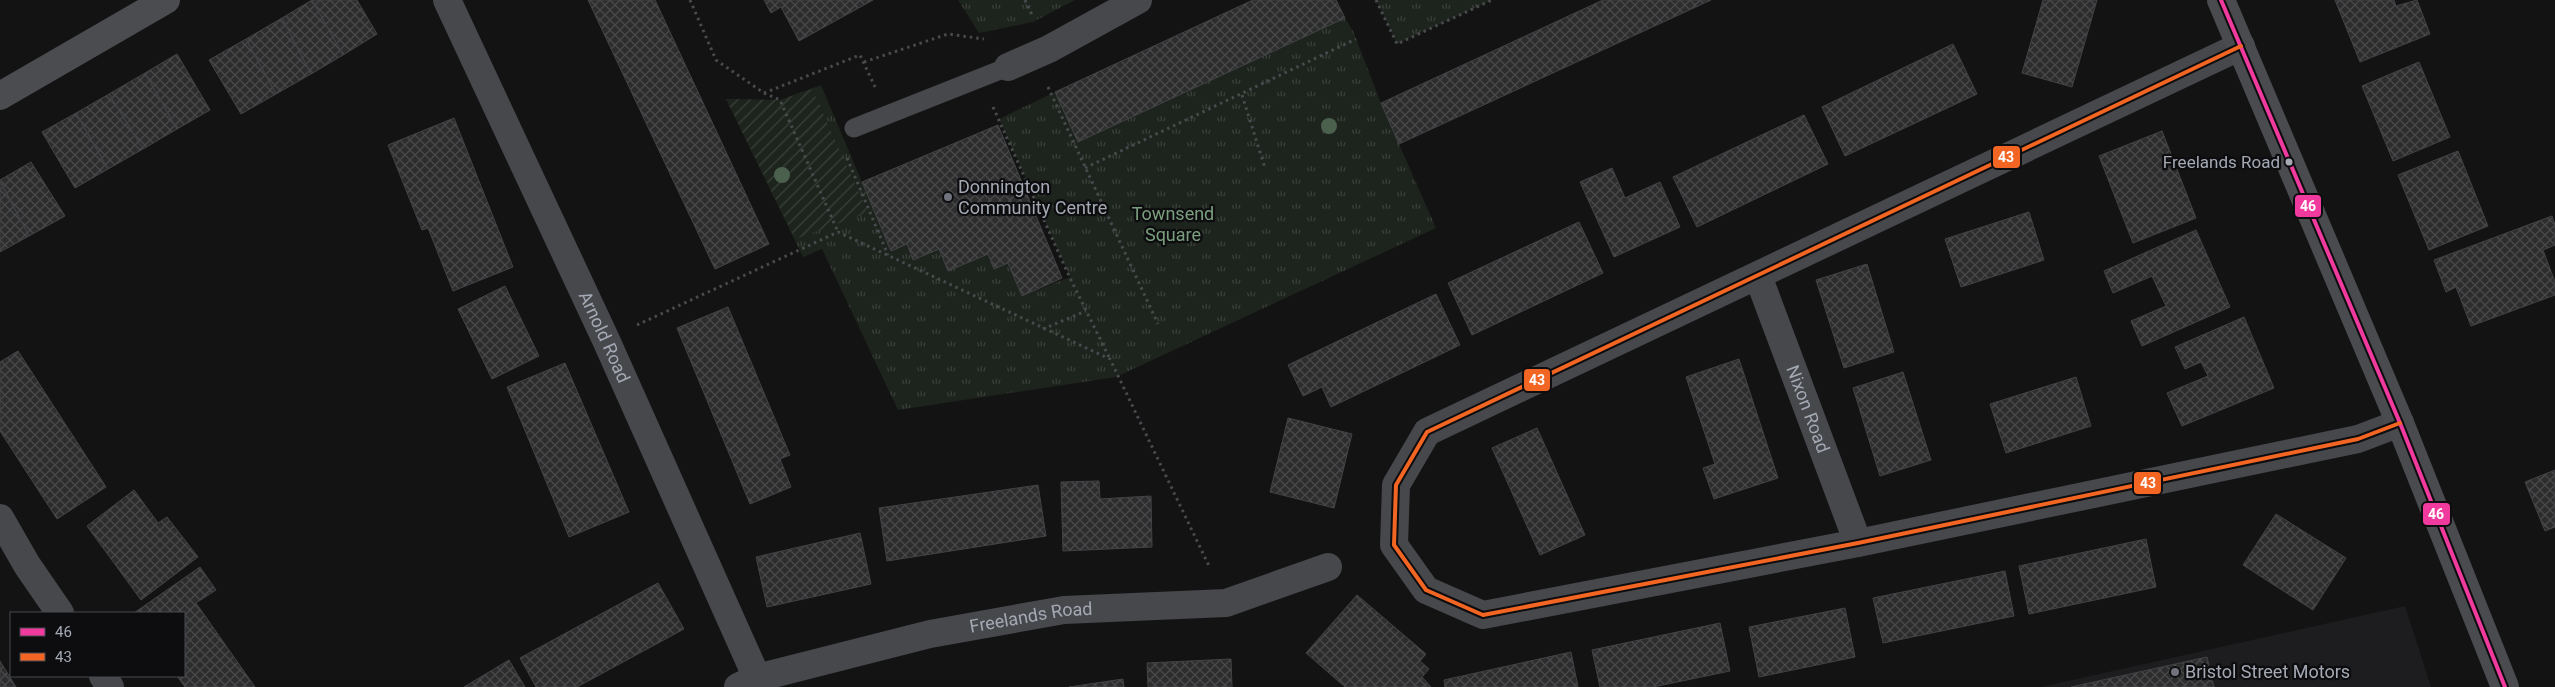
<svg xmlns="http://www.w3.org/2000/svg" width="2555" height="687" font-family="Roboto,sans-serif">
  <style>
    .built { fill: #1d1d1f }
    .park { fill: url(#park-tufts) }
    .garden { fill: url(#garden-furrows) }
    .building { fill: url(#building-cross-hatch); stroke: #424346 }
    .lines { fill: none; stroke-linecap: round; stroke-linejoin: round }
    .path { stroke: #494a4e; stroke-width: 3; stroke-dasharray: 2.5 4; stroke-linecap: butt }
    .service { stroke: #47484c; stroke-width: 19 }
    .minor { stroke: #47484c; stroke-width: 28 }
    .secondary { stroke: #4b4c50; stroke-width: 28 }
    .primary { stroke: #494b4e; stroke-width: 28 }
    .bus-1-casing { stroke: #0d0d0f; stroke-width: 8 }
    .bus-2-casing { stroke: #0d0d0f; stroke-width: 8 }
    .bus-1 { stroke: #f13a9d; stroke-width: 4 }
    .bus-2 { stroke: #f26522; stroke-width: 4 }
    .tree { fill: #4c604e }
    .bus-dot { fill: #a4a9b4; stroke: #0d0d0f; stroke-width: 2 }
    .poi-dot { fill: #71747c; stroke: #0d0d0f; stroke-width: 2 }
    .labels { text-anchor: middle; stroke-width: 4.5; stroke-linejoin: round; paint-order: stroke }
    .bus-label { font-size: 17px; fill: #a4a9b4; stroke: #0d0d0f; text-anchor: end }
    .poi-label { font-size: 18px; fill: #a4a9b4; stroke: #0d0d0f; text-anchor: start }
    .park-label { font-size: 18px; fill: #7b9f7e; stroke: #0d0d0f }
    .street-label { font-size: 18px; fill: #a4a9b4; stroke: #0d0d0f }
    .line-badge { stroke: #0d0d0f; stroke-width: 2 }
    .badge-label { font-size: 14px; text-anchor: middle; font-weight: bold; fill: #fff }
  </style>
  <defs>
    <pattern id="park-tufts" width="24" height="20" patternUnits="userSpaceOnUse" patternTransform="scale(1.25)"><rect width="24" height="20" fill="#1d231d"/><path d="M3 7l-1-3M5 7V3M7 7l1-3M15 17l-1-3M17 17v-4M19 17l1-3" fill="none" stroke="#3b403b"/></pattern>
    <pattern id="garden-furrows" width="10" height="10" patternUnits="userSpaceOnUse" patternTransform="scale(1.25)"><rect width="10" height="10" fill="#1d231d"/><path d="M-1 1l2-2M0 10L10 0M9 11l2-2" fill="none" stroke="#3b403b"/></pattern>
    <pattern id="building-cross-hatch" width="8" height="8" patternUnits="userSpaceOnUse" patternTransform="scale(1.25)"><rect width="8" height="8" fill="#2d2d2e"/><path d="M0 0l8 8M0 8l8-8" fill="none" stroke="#48494a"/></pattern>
  </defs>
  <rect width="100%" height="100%" fill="#131313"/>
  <path class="built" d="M2405 606 2431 687H2041Z"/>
  <path class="park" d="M958 0H1075L1033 22 979 33Z
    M1376 0H1492L1397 44Z
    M1345 18 1353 31 1381 103 1436 228 1116 377 898 410 822 249 803 257 726 99 780 100 821 85 891 251 907 244 913 259 939 249 948 271 988 254 994 269 1008 263 1022 296 1070 277 999 119 1055 92 1079 142Z"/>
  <path class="garden" d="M812 89 868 213 795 239 726 99 780 100Z"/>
  <path class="building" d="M312 0H357L377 34 343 55Z
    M312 0 343 55 311 74 282 18Z
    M588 0H655L769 244 715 269Z
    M764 0H873L799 41 781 7 771 13Z
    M1253 0H1336L1345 18 1078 142 1055 92Z
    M1603 0H1711L1399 144 1381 103Z
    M2043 0H2097L2072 87 2022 73Z
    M2335 0H2394L2396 6 2417 0 2430 34 2360 62Z
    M282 18 311 74 276 94 246 39Z
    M246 39 276 94 241 114 209 60Z
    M1953 44 1977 94 1845 156 1822 107Z
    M177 54 210 110 177 129 145 73Z
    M2419 62 2450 137 2393 161 2362 86Z
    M145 73 177 129 143 149 109 94Z
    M109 94 143 149 108 169 76 113Z
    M76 113 108 169 75 188 42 132Z
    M1804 115 1828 164 1697 227 1673 177Z
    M454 118 513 267 453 291 428 228 422 230 388 145Z
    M998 125 1062 278 1022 296 1008 263 994 269 988 254 948 271 939 249 913 260 907 244 891 251 862 182Z
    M2162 131 2196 218 2133 243 2099 156Z
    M2458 151 2488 226 2429 250 2398 175Z
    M31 162 65 216 29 236 0 180Z
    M1612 168 1625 198 1660 182 1680 227 1614 257 1580 182Z
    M0 182 29 236 0 252Z
    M2029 212 2044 260 1961 287 1945 239Z
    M2552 216 2555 225V245L2543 250 2555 282V295L2471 326 2456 287 2446 292 2434 260Z
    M1579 222 1603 273 1472 335 1448 283Z
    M2196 230 2230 307 2142 346 2131 321 2166 306 2152 276 2113 293 2104 271Z
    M1867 264 1894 352 1844 368 1816 280Z
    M505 286 539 356 492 379 458 309Z
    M1436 294 1460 345 1331 407 1322 387 1303 396 1288 365Z
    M728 307 790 455 780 459 791 487 750 504 677 328Z
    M2244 317 2274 388 2182 426 2167 393 2208 376 2201 362 2185 369 2175 347Z
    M18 351 106 487 57 519 0 431V362Z
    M1739 359 1778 478 1714 499 1703 468 1715 464 1686 377Z
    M565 363 629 512 569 537 507 387Z
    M1903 372 1931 460 1880 476 1853 388Z
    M2076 377 2091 426 2006 453 1990 404Z
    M1288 418 1352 434 1334 508 1270 492Z
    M1537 428 1585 535 1540 555 1492 448Z
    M2555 470V527L2545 531 2525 482Z
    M1099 481 1100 499 1151 496 1152 547 1063 551 1061 482Z
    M1038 485 1046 536 887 561 879 508Z
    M134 490 158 523 167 517 198 557 141 600 87 526Z
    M2276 514 2346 558 2313 610 2243 565Z
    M860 533 871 584 767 607 756 557Z
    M2146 539 2156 587 2029 614 2019 566Z
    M200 567 216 590 196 603 255 687H185L177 676H184V613H134Z
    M2005 571 2014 616 1883 643 1873 598Z
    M658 583 684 629 577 687H536L520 658Z
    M1357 595 1426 654 1420 661 1429 669 1422 677 1431 687H1345L1306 653Z
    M1845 608 1855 657 1759 677 1749 627Z
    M1720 623 1730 671 1653 687H1600L1592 650Z
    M1571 652 1578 687H1445L1444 680Z
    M2207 657 2214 687H2071Z
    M1231 659 1232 687H1148L1147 663Z
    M509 660 525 687H464Z
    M0 661 16 687H0Z
    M1123 679 1124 687H1069Z"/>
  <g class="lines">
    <path class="path" d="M690 0 716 60 764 93 860 55 875 87
      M1025 0 1033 17
      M1376 0 1397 44 1492 0
      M864 62 948 34 984 39
      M1048 87 1158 324
      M764 93 780 100 838 232
      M1242 95 1265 168
      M993 107 1070 278 1110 359
      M847 158 888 255
      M1085 168 1356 39
      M637 325 838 232 1110 359 1210 568
      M1043 329 1086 311"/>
    <path class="service" d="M854 128 1008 67"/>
    <g class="minor">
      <path id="s1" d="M447 0 606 340 757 678"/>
      <path d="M2241 46 1427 432 1396 485 1394 545 1426 590 1483 615 1858 543 2358 439 2400 423"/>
      <path d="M1008 67 1049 49 1138 0"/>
      <path id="s2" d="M1758 276 1858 543"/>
      <path d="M0 518 27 565 60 613"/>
      <path d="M103 676 110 687"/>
      <path id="s3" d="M738 687 757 678 930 634 1064 610 1226 603 1328 567"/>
    </g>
    <path class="secondary" d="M0 96 166 0"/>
    <path class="primary" d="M2221 0 2400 423 2505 687"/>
    <defs>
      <path id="bus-1" d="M2221 0 2400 423 2505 687"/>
      <path id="bus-2" d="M2241 46 1427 432 1396 485 1394 545 1426 590 1483 615 1858 543 2358 439 2400 423"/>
    </defs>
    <use href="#bus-1" class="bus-1-casing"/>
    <use href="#bus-2" class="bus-2-casing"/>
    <use href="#bus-1" class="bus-1"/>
    <use href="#bus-2" class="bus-2"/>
  </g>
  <g class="tree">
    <circle cx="1329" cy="126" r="8"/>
    <circle cx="782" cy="175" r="8"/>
  </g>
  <circle class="bus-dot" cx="2289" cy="162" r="4.5"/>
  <g class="poi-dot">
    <circle cx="948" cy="197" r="5"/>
    <circle cx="2175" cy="672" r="5"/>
  </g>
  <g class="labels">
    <g class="bus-label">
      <text x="2280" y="168">Freelands Road</text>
    </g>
    <g class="poi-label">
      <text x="958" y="193">Donnington<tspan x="958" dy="21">Community Centre</tspan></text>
      <text x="2185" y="678">Bristol Street Motors</text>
    </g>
    <g class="park-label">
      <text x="1173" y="220">Townsend<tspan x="1173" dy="21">Square</tspan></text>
    </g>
    <g class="street-label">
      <text dy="6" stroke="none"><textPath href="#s1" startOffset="372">Arnold Road</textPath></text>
      <text dy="6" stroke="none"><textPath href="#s2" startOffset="142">Nixon Road</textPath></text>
      <text dy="6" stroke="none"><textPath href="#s3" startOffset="302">Freelands Road</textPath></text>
    </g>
  </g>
  <g class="line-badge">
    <rect x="1992" y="145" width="29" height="24" rx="5" fill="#f26522"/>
    <rect x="2294" y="194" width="28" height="24" rx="5" fill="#f13a9d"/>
    <rect x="1523" y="368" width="28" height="24" rx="5" fill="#f26522"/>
    <rect x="2133" y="471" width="29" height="24" rx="5" fill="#f26522"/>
    <rect x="2422" y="502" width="29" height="24" rx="5" fill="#f13a9d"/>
  </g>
  <g class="badge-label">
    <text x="2006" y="162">43</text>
    <text x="2308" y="211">46</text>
    <text x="1537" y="385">43</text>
    <text x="2148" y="488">43</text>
    <text x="2436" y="519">46</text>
  </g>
  <rect x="10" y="612" width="175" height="65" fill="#0d0d0f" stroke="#494b51"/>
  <rect x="20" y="628" width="25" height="8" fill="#f13a9d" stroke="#494b51"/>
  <text x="55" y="637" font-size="15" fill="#a4a9b4">46</text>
  <rect x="20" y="653" width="25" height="8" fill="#f26522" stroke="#494b51"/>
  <text x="55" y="662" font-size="15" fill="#a4a9b4">43</text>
</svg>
